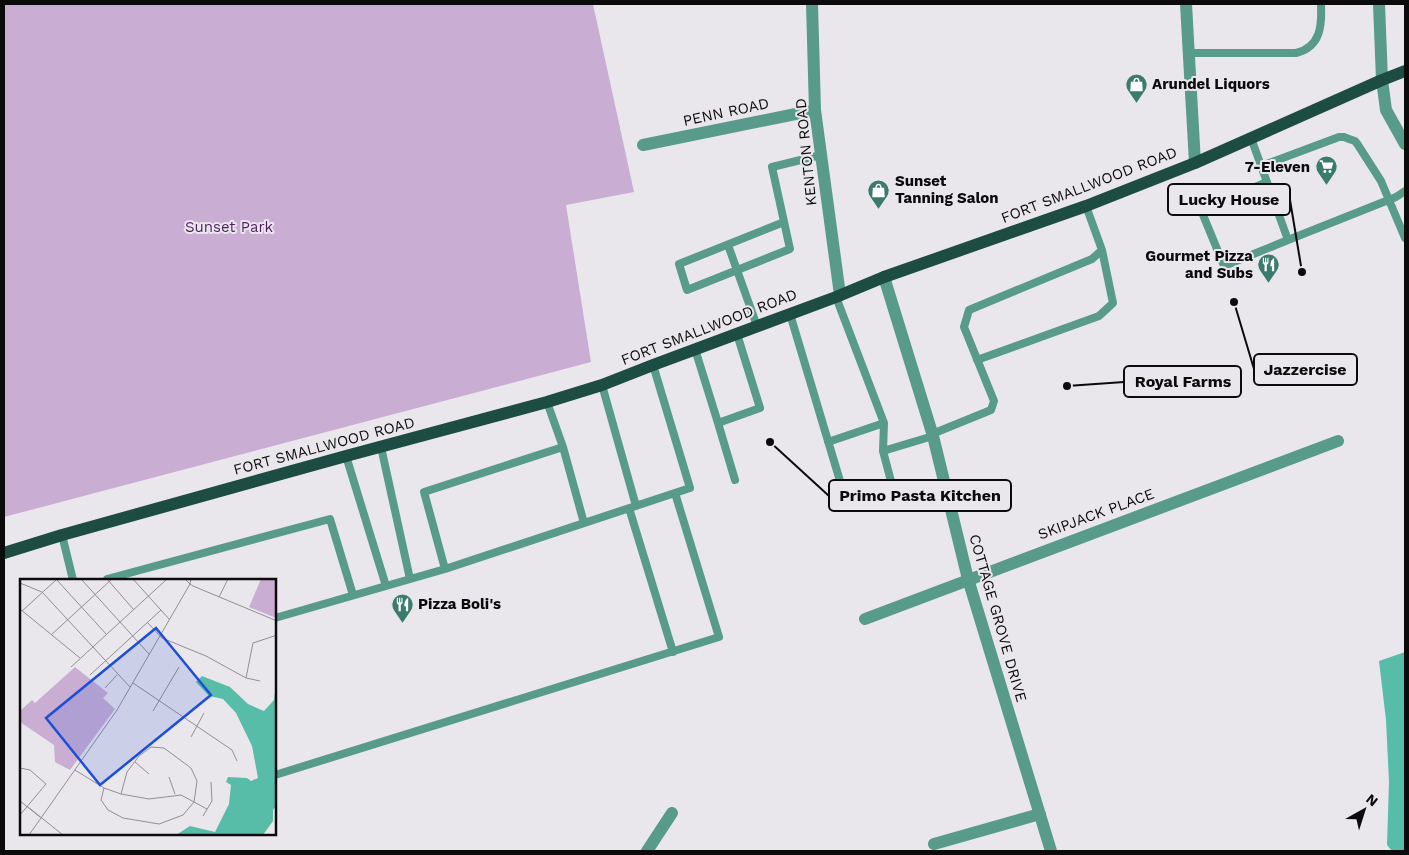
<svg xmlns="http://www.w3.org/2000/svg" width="1409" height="855" font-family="'Work Sans',sans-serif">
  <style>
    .green { fill: #c9add3 }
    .water { fill: #57bda8 }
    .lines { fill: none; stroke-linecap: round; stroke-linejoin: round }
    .service { stroke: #589b8b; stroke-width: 8 }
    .minor { stroke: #589b8b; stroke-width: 12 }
    .primary { stroke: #1c4c42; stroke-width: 12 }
    .labels { text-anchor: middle; stroke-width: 4; stroke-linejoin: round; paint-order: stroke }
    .poi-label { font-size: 15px; font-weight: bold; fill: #0c0b0c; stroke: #eae7ec; text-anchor: start }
    .street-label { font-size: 15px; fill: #0c0b0c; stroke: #eae7ec }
    .park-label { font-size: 15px; fill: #541c66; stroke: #eae7ec }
    .inset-road { fill: none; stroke: #918f92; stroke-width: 1 }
    .view { fill: #1d4ed8; fill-opacity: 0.15; stroke: #1d4ed8; stroke-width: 2.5 }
    .inset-edge { fill: none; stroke: #0c0b0c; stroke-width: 2.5 }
    .leader { fill: none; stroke: #0c0b0c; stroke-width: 2 }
    .callout-dot { fill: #0c0b0c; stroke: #eae7ec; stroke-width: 2 }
    .callout { fill: #eae7ec; stroke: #0c0b0c; stroke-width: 2 }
    .callout-label { font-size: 16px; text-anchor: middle; font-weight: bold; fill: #0c0b0c }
  </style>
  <rect width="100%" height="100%" fill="#eae7ec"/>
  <path class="green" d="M4 4H593L634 192 566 205 591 362 4 517Z"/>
  <path class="water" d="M1405 652V851H1392L1387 845 1389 782 1386 720 1379 661Z"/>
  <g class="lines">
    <path class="service" d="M1189 53H1296C1321 47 1322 25 1321 4
      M1251 138 1288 240 1396 197 1405 191
      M1261 166 1339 137H1344L1349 139 1355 141 1358 145 1381 181 1405 238
      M1267 182 1201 210 1224 266 1288 240
      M784 222 679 264 687 290 790 249 772 167 821 155
      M728 245 757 326
      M836 297 884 423 883 451
      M790 314 846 501 892 485 883 451 933 436
      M695 349 718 423 735 480
      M977 360 1099 316 1113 303 1102 250
      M602 385 636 506
      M547 402 563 447 584 523
      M718 423 760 408 737 334
      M932 434 991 410 994 401 964 327 969 310 1092 259 1102 250 1086 206
      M828 442 884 423
      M381 447 410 579
      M346 456 386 586
      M629 508 673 652
      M62 535 73 580
      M445 569 424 492 563 447
      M108 580 107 579 330 519 353 595
      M275 618 445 569 690 488 653 365
      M275 775 719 637 675 493"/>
    <path class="minor" d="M812 4 815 110 840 295
      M1186 4 1195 163
      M1379 4 1382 80 1386 110 1405 144
      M643 145 815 110
      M884 277 933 436 968 579 1051 851
      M865 619 1338 441
      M934 844 1040 814
      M647 851 672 813"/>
    <path class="primary" d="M4 553 62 535 346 456 547 402 602 385 653 365 836 297 884 277 1086 206 1195 163 1382 80 1405 71"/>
  </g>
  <defs>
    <symbol id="shop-pin" viewBox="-11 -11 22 30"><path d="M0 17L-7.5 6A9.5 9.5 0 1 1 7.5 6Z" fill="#397c6e" stroke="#eae7ec"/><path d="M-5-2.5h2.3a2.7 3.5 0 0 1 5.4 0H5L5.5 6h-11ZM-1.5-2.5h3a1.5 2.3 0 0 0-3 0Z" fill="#fff"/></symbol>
    <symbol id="supermarket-pin" viewBox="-11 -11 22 30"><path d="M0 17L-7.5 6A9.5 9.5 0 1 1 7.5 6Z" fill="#397c6e" stroke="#eae7ec"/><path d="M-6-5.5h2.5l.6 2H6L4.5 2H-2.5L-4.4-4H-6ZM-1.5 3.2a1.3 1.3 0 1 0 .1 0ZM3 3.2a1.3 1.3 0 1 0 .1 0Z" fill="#fff"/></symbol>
    <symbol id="restaurant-pin" viewBox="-11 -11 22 30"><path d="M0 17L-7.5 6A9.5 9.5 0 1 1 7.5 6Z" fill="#397c6e" stroke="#eae7ec"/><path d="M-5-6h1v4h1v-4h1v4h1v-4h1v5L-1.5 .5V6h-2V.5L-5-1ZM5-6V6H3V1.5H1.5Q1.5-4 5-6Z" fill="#fff"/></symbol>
  </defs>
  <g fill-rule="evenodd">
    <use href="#shop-pin" x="1124" y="72" width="25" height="34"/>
    <use href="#supermarket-pin" x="1314" y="154" width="25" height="34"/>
    <use href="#shop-pin" x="866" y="178" width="25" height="34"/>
    <use href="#restaurant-pin" x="1256" y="252" width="25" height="34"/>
    <use href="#restaurant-pin" x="390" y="592" width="25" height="34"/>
  </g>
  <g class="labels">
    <g class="poi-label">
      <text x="1152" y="89">Arundel Liquors</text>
      <text x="1310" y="172" text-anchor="end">7-Eleven</text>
      <text x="895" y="186">Sunset<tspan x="895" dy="17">Tanning Salon</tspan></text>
      <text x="1253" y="261" text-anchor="end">Gourmet Pizza<tspan x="1253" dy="17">and Subs</tspan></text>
      <text x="418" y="609">Pizza Boli's</text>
    </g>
    <g class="street-label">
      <text transform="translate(726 112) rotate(-12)" y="5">PENN ROAD</text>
      <text transform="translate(806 152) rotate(-96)" y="5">KENTON ROAD</text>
      <text transform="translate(1089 185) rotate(-21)" y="5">FORT SMALLWOOD ROAD</text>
      <text transform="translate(709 327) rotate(-21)" y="5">FORT SMALLWOOD ROAD</text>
      <text transform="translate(324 446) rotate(-15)" y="5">FORT SMALLWOOD ROAD</text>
      <text transform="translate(1096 514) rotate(-20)" y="5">SKIPJACK PLACE</text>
      <text transform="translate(998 618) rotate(74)" y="5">COTTAGE GROVE DRIVE</text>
    </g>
    <g class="park-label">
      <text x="229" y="232">Sunset Park</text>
    </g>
  </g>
  <g transform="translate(20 579)">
    <rect width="256" height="256" fill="#eae7ec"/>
    <path d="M241 0H256V39L229 28ZM55 88 88 114 83 119 95 130 50 191 35 183 34 166 0 143V132L12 121 15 124Z" fill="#c9add3"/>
    <path d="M182 97 210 108 228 125 244 132 254 121 256 106V227L253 231V242L243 256H156L170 247 195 253 209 225 211 206 206 203 208 198 227 199 231 202 238 199 232 167 216 134 203 120 189 117 176 103Z" fill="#57bda8"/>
    <path class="inset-road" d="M36 0 87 56M61 0 129 75M87 0 114 31M113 0 149 40M171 0 170 5 173 7 257 42M0 4 22 13 110 108M199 18 208 0M0 30 60 79M2 32 36 1M127 43 142 59 186 77 226 99 240 102M31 56 92 0M51 88 147 0M70 96 141 31M226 99 233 64 257 56M113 104 212 171 217 182M85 109 97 96M133 132 159 88M171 158 184 134M115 183 129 195M0 189 10 191 26 205 0 236M55 191 84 209 101 215 129 220 161 216 187 230M149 198 155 215M84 209 81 221 88 231 103 239 139 245 163 236 174 223 177 202 171 189 144 169 131 168 119 177 107 193 101 215M0 222 20 238M8 228 43 256M183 237 192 222 191 203M9 256 97 131 170 5 165 0"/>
    <path class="view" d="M136 49 191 116 80 206 26 139Z"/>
    <rect width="256" height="256" class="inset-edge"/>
  </g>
  <path class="leader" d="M1302 272L1290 200M1234 302L1254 369M1067 386L1124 382M770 442L829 496"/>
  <g class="callout-dot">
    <circle cx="1302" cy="272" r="5"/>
    <circle cx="1234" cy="302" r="5"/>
    <circle cx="1067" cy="386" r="5"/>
    <circle cx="770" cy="442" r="5"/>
  </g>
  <g class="callout">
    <rect x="1168" y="184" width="122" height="31" rx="5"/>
    <rect x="1254" y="354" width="103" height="31" rx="5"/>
    <rect x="1124" y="366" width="117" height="31" rx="5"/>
    <rect x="829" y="480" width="182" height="31" rx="5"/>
  </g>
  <g class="callout-label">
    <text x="1229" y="205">Lucky House</text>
    <text x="1305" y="375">Jazzercise</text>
    <text x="1183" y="387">Royal Farms</text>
    <text x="920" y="501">Primo Pasta Kitchen</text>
  </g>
  <rect width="1409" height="855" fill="none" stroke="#0c0b0c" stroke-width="10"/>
  <g transform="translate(1364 810) rotate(39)" stroke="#eae7ec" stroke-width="4" paint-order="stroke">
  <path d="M0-4L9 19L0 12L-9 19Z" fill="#0c0b0c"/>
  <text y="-8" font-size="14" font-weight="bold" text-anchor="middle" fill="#0c0b0c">N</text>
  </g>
</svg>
